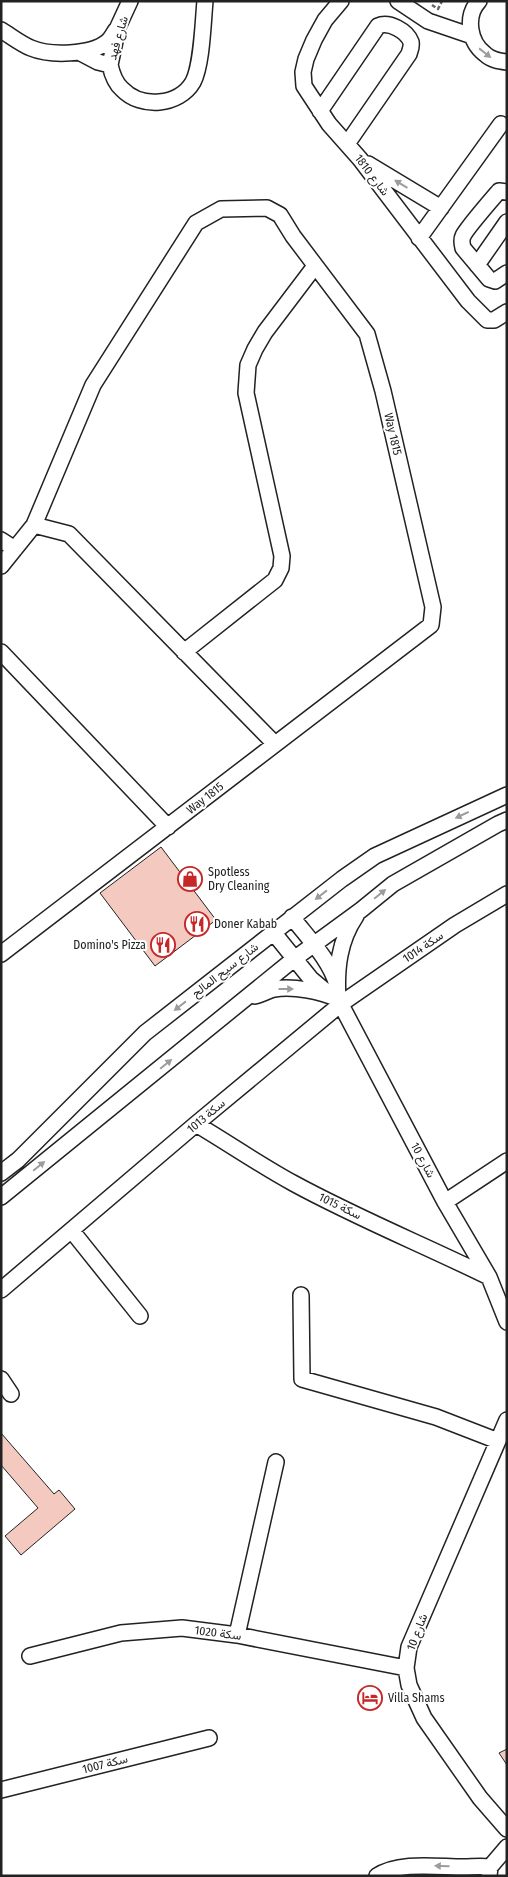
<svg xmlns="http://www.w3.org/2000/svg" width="508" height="1877" font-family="'Fira Sans Condensed',Vazirmatn,sans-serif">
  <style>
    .building { fill: #f3c9c0; stroke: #222 }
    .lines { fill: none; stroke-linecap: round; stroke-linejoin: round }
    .minor-casing { stroke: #222; stroke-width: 18 }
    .path { stroke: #646464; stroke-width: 2.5; stroke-dasharray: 4 2.5; stroke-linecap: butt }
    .minor { stroke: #fff; stroke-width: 15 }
    .oneway { fill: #9c9c9c }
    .labels { text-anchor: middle; stroke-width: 4; stroke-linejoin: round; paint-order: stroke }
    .street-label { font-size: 12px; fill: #222; stroke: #fff }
    .poi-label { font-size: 12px; fill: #222; stroke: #fff; text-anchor: start }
  </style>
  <rect width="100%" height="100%" fill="#fff"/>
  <path class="building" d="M161 847 216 920 155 966 100 893Z
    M1 1433 54 1494 59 1490 75 1509 21 1555 5 1536 38 1508 1 1465Z
    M507 1749V1765L499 1753Z"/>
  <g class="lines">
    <defs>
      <path id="minor" d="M130 1 118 27 110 65C112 74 115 83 122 89 141 109 179 106 193 82 202 65 203 22 205 1
        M341 1 325 20 314 40 306 59 303 72 304 86 329 124 360 159 468 301 487 320H494L507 312
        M398 1 428 21 472 36
        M479 1C465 16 469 42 485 54 491 60 499 61 507 62
        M1 30C11 36 21 44 31 48 50 56 91 55 107 42 111 39 113 34 116 30
        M79 52 98 62 110 65
        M320 111 378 26C389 21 407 31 411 42 412 47 410 50 409 54L347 144
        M368 164 441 208
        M507 192 499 191C493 198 466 229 463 236 461 240 462 244 463 248L489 279 495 281 507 273
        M419 238 501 124
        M477 265 507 222
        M34 525 69 534 275 744
        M1 540 15 549
        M1 566 34 525 93 385 196 223 221 209 267 208 280 215 293 236 367 334 383 391 433 607 431 625 1 954
        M1 652 168 827
        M184 652 275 580 281 568 282 556 246 393 248 365 255 349 265 332 315 266
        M292 917C308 938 330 960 337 985
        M273 932 311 979 329 994
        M255 996C261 994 268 991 274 989 294 986 320 991 338 999
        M338 999 445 1202 489 1277 507 1322
        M338 999C336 969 339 941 356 916
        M196 1124C228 1143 260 1165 293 1183 357 1218 424 1245 489 1277
        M1 1173 18 1160 145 1033 342 879 375 856 507 795
        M1 1197 294 959 361 910 393 884 498 824 507 820
        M445 1202 507 1161
        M72 1231 140 1316
        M1 1290 196 1124 342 1003 455 925 507 894
        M301 1295 302 1379 436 1417 498 1441
        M1 1379 11 1394
        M507 1420 409 1647 406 1668 409 1685 424 1718 480 1798 507 1829
        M237 1635 276 1462
        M30 1656 121 1633 182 1628 237 1635 406 1668
        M1 1790 209 1738
        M377 1876C399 1861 438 1867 463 1867 472 1867 481 1866 490 1867
        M489 1876 490 1867 507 1847"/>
    </defs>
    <use href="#minor" class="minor-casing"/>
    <path class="path" d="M432 5 438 9 442 1"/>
    <use href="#minor" class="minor"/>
  </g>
  <defs><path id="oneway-solid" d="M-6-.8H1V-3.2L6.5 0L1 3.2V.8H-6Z" transform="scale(1.25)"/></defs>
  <g class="oneway">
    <use href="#oneway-solid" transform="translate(485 53) rotate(38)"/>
    <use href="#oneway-solid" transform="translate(401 184) rotate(-149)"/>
    <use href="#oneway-solid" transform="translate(462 815) rotate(155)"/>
    <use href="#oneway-solid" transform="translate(380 894) rotate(-39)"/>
    <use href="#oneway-solid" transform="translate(321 895) rotate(142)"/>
    <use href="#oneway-solid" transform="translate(286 989)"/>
    <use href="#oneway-solid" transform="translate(180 1006) rotate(142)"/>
    <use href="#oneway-solid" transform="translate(166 1064) rotate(-39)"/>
    <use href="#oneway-solid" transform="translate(39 1166) rotate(-39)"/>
    <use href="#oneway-solid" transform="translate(442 1866) rotate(-178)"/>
  </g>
  <defs>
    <symbol id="shop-ring" viewBox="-11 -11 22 22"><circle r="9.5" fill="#fff" stroke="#c62828" stroke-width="1.5"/><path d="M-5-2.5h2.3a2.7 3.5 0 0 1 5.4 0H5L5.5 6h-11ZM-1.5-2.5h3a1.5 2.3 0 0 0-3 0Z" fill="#c62828"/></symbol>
    <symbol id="restaurant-ring" viewBox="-11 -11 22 22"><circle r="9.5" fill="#fff" stroke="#c62828" stroke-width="1.5"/><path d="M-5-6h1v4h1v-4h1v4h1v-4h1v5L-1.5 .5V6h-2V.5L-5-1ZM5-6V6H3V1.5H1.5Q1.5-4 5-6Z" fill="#c62828"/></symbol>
    <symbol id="hotel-ring" viewBox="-11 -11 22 22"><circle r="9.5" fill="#fff" stroke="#c62828" stroke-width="1.5"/><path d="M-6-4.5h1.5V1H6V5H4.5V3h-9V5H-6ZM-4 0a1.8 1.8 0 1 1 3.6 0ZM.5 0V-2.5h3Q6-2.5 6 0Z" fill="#c62828"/></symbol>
  </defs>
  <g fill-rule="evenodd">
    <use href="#shop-ring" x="176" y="865" width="28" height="28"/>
    <use href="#restaurant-ring" x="183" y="910" width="28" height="28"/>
    <use href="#restaurant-ring" x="149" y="931" width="28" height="28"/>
    <use href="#hotel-ring" x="356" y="1684" width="28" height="28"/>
  </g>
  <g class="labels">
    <g class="street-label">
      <text transform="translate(118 38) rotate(-74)" y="4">شارع فهد</text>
      <text transform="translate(372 175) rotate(53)" y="4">شارع 1810</text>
      <text transform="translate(393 434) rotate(77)" y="4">Way 1815</text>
      <text transform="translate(205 798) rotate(-38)" y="4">Way 1815</text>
      <text transform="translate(423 947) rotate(-34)" y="4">سكة 1014</text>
      <text transform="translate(225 970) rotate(-38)" y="4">شارع سيح المالح</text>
      <text transform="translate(206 1116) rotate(-40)" y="4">سكة 1013</text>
      <text transform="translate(423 1160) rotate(62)" y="4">شارع 10</text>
      <text transform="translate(340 1206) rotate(26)" y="4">سكة 1015</text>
      <text transform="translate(417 1632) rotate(-69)" y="4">شارع 10</text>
      <text transform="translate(218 1633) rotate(7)" y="4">سكة 1020</text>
      <text transform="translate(105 1764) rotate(-14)" y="4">سكة 1007</text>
    </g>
    <g class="poi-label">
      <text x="208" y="876">Spotless<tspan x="208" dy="14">Dry Cleaning</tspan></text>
      <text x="214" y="928">Doner Kabab</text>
      <text x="146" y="949" text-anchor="end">Domino's Pizza</text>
      <text x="388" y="1702">Villa Shams</text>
    </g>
  </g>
  <rect width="508" height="1877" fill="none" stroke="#222222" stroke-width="5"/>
</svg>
